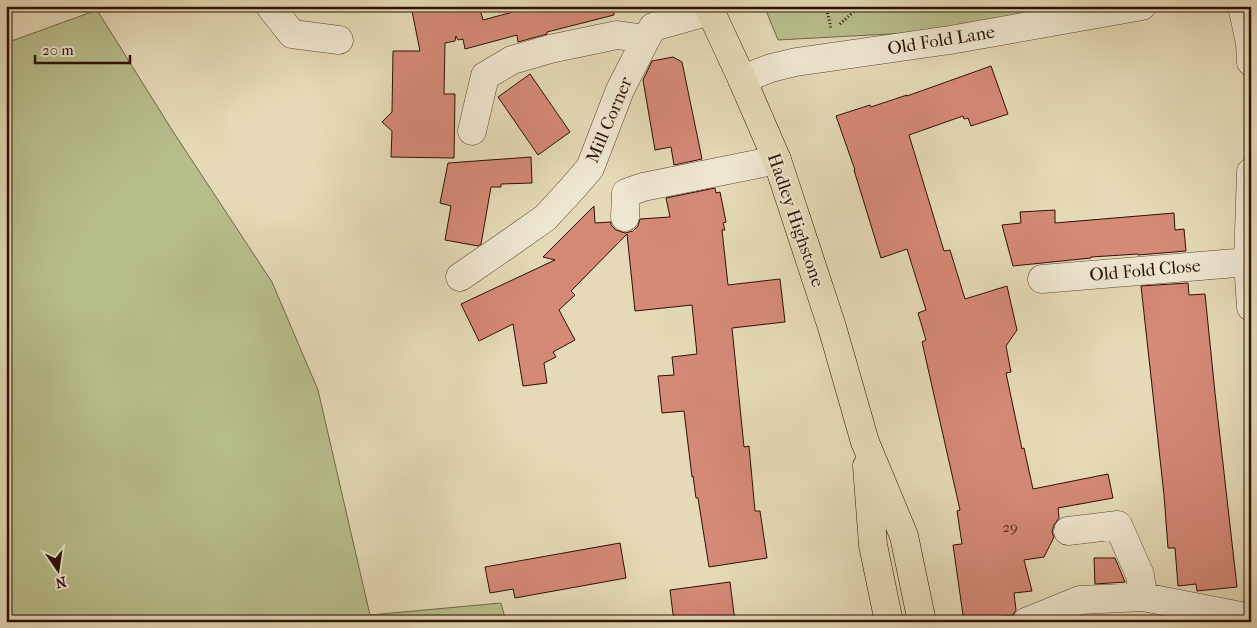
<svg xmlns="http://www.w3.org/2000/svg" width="1257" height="628" font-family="'IM FELL French Canon',serif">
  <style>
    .green { fill: #b7be8c; stroke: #726748 }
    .building { fill: #d58977; stroke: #2d1003 }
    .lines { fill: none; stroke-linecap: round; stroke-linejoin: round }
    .minor-casing { stroke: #5b4230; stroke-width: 29 }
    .major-casing { stroke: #2d1003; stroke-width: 29 }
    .path { stroke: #2d1003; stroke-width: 3; stroke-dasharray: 1 2.5; stroke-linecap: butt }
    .minor { stroke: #eee7d0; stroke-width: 28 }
    .major { stroke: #e5dab7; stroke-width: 28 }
    .labels { text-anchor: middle; stroke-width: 4; stroke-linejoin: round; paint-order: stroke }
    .number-label { font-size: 15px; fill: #572e20 }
    .street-label { font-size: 18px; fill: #2d1003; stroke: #eee7d0 }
  </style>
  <rect width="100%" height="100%" fill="#e5dab7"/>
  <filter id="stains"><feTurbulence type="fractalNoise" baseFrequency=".004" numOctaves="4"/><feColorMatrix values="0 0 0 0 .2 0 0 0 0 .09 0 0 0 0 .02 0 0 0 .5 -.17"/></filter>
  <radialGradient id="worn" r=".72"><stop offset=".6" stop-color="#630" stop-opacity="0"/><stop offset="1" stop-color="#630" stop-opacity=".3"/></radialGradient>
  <path class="green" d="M765 6H1082L982 29 778 40 767 13Z
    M97 10 172 130 272 282 318 390 370 615 501 603 506 622H6V43Z"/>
  <path class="building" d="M411 6H479L483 20 535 6H613L614 15 547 32V34L518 42 517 35 465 49 463 39 458 40 456 36 455 41 445 43 444 94H455L454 158 391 157 392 131 382 122 392 112 393 51H420Z
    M673 57 682 62 702 159 674 165 671 147 655 150 643 80 652 61Z
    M991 66 1008 114 971 126 968 118 964 119 963 116 909 135 944 251 950 250 965 299 1007 286 1017 330 1006 346 1011 372 1006 373 1022 449 1024 448 1033 489 1108 474 1113 498 1058 508 1059 518 1054 525 1052 532 1054 537 1044 557 1024 560 1032 591 1014 593 1016 610 1013 615 970 622H964L953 545 962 544 957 511 960 510 922 342 926 340 918 313 926 310 907 249 881 258 854 170H855L836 116 870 105 871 107 907 95V96Z
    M530 74 570 132 538 155 498 97Z
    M531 157 532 183 501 184V187H491L481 244 478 246 445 240 451 206 440 203 448 163Z
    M715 188 716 193 720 192 726 222 723 223 725 230H722L728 285 780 279 785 322 732 328 744 447 749 446 755 511H760L767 558 709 567 698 498H696L693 476 692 477 684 411 662 413 658 376 674 375 672 357 697 354 692 305 635 311 627 234 571 291 575 295 559 310 575 340 553 352 556 357 544 363 547 383 523 386 513 324 479 341 461 304 555 260 543 257 594 206 595 223 611 222V225L616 230 625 233 633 231 638 226 640 219 670 217 666 198Z
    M1055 210V223L1174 213 1175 230 1184 229 1186 251 1138 255V254L1091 257V258L1013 266 1002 225 1021 223 1020 212Z
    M1188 283 1189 295 1205 294 1215 393 1237 587 1197 591 1196 584 1178 586 1175 548H1168L1164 495 1141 286Z
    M620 543 626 578 515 598 513 589 490 593 485 567Z
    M1094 558H1115L1125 582 1095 584Z
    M730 582 735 622H674L670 590Z"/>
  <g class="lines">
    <defs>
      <path id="minor" d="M270 6 292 34 339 40
        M1242 6 1250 43 1251 62
        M742 79 771 68 796 62 950 40 1142 6
        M472 131 485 76 512 60 550 49 617 35 646 39
        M1251 172 1248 262 1251 307
        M625 217 626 193 643 187 777 160
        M460 277 511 242 545 218 571 190 590 168 620 90 646 39 653 27 710 11
        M1042 279 1248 262
        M1068 531 1118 525 1140 575 1143 597
        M1026 622 1080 600 1143 597 1251 618"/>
      <path id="major" d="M708 6 742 79 777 160 832 327 865 442 904 536 922 622
        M867 466 873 545 889 622"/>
    </defs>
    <use href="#minor" class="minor-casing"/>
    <use href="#major" class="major-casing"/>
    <path class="path" d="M826 6 831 28
      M840 24 860 6"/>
    <use href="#minor" class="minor"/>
    <use href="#major" class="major"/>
  </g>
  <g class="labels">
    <g class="number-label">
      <text x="1010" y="532">29</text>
    </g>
    <g class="street-label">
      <text transform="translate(941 40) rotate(-9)" y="6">Old Fold Lane</text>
      <text transform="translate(609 120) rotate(-67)" y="6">Mill Corner</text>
      <text transform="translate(796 220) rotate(71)" y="6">Hadley Highstone</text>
      <text transform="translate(1145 270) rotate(-5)" y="6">Old Fold Close</text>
    </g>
  </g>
  <rect width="1257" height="628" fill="none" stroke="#e5dab7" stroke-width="25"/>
  <rect x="8" y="8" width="1242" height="613" fill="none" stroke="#2d1003" stroke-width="2.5"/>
  <rect x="12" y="12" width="1232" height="603" fill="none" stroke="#2d1003"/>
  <g transform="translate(58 570) rotate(167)" stroke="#eee7d0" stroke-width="4" paint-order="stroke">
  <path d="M0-4L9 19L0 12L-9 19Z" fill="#2d1003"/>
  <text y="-8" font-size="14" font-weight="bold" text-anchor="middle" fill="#2d1003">N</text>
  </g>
  <path d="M35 55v8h95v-8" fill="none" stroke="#2d1003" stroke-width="2.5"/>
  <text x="42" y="55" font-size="15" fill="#2d1003" stroke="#eee7d0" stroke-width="4" paint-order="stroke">20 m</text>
  <rect width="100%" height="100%" filter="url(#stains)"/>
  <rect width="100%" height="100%" fill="url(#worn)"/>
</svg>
